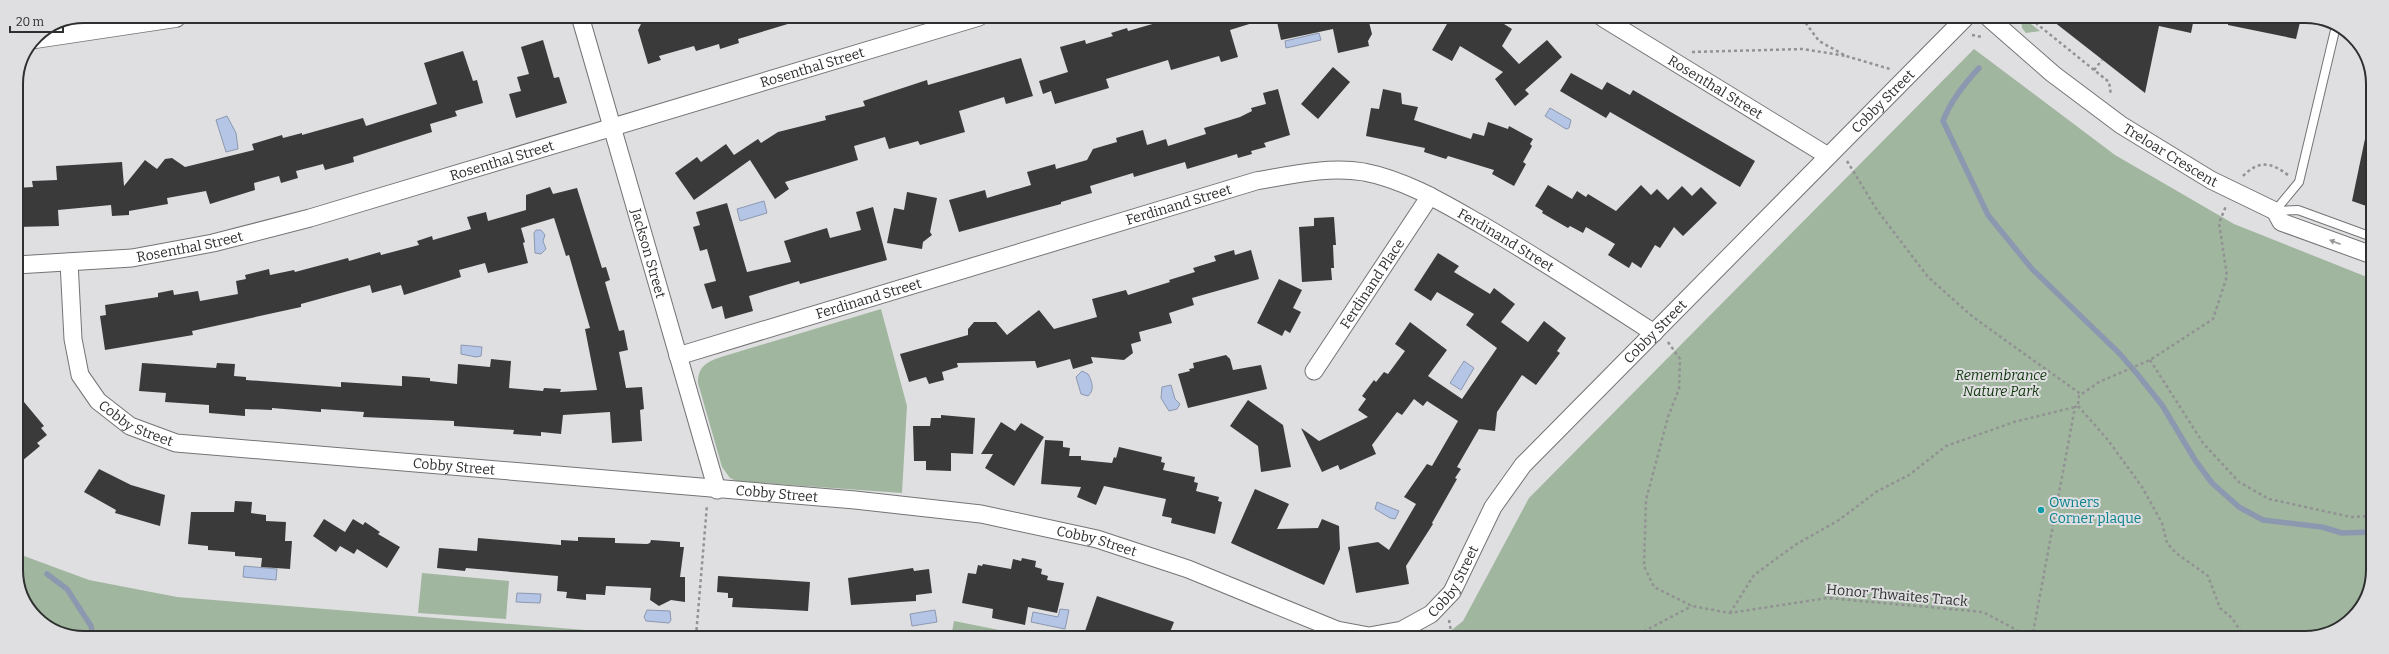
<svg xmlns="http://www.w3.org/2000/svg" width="2389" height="654" font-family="Bitter,serif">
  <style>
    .green { fill: #a1b69f }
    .water { fill: #b5c5e6; stroke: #8c98af }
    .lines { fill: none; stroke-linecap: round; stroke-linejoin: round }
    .stream { stroke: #8c98af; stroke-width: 5.5 }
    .building { fill: #3b3a3b }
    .service-casing { stroke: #747476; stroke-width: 10 }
    .minor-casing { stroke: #747476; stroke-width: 19 }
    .secondary-casing { stroke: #747476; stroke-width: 24 }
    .path { stroke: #919293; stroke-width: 2.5; stroke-dasharray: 3 3; stroke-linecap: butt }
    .service { stroke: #fff; stroke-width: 8 }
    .minor { stroke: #fff; stroke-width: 17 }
    .secondary { stroke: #fff; stroke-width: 22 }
    .oneway { fill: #969797 }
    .culture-dot { fill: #0f9aa8; stroke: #dfdfe1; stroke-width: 1.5 }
    .labels { text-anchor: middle; stroke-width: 4; stroke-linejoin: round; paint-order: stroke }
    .street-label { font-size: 14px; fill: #2e2f2f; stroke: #dfdfe1 }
    .park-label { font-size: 14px; font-style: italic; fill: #0e340b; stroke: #dfdfe1 }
    .culture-label { font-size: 14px; fill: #0d838f; stroke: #dfdfe1; text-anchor: start }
    .rim { fill: none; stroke: #2e2f2f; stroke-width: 2 }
  </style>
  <rect width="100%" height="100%" fill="#dfdfe1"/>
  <path class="green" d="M2021 18H2029L2031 24 2040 31 2026 33 2022 28Z
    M1974 49 2115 155 2234 224 2372 279 2371 588 2347 624 2305 638 1443 637 1463 621 1529 498Z
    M881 309 907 406 902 493 736 481 730 478 722 467 698 383C698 366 707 362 721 357Z
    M16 553 89 580 177 597 660 636H66L33 615 16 575Z
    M422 573 509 581 506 619 418 613Z
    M954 621 1035 637H951Z"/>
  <path class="water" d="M1319 33 1321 40 1286 48 1285 41Z
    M1550 108 1571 120 1569 128 1566 129 1545 116Z
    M227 116 236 133 238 149 226 152 216 120Z
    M764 201 767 213 740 221 737 209Z
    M536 230H541L545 235 543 241 546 249 541 254 535 253 534 233Z
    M461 345 482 347 481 356 476 357 461 354Z
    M1464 361 1474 368 1461 390 1450 383Z
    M1082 371 1088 374C1092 381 1095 390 1088 396L1081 394 1076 377Z
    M1171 385 1175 399 1180 404 1177 409 1169 411 1161 398 1162 387Z
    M1377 502 1399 511 1395 519 1390 518 1375 509Z
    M244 566 277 569 276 580 243 577Z
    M517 593 541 594 540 603 516 602Z
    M1060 609 1069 610 1065 629 1031 622 1033 612 1058 617Z
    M647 610 670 611 671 620 669 623 646 621 644 617Z
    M935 610 937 622 912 626 910 614Z"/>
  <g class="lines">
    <path class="stream" d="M1979 68C1964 84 1951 100 1943 121L1988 215 2032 269 2120 354 2138 375 2162 405 2195 460 2212 483 2239 507 2263 520 2322 527 2342 533 2371 532
      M47 574 67 589 91 626 93 636"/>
  </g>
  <path class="building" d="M658 17H800L801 20 738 39 739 43 720 49 719 44 696 51 694 46 659 56 661 60 648 64 638 30 641 24 657 19Z
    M1167 17H1258L1259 21 1230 30 1238 57 1221 62 1219 56 1171 70 1168 60 1106 79 1109 88 1055 104 1051 91 1043 94 1039 81 1068 72 1060 47 1085 40 1086 44 1113 36 1111 33 1127 28 1128 31 1156 23 1155 21Z
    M1276 17H1365L1367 22H1369L1372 34 1368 41 1369 46 1338 53 1333 29 1281 40Z
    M1451 17H1498L1505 22 1504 24 1512 29 1502 46 1519 64 1547 40 1562 57 1525 90 1529 94 1515 106 1495 79 1503 72 1460 46 1452 61 1432 50Z
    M2049 18H2194L2191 33 2159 26 2145 93Z
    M2228 18H2301L2296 39 2228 25Z
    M543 40 554 78 559 77 567 103 516 118 509 94 521 91 517 77 529 74 521 47Z
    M463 51 473 81 477 80 483 103 455 111 457 116 430 124 432 132 353 157 354 162 325 170 323 164 296 171 298 178 281 183 279 176 254 183 255 190 210 204 206 191 167 198 168 204 129 211V215L112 216 111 205 58 210 59 226 16 227V188L33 187 32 181 57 180 56 166 122 162 124 186 145 160 157 169 165 159 172 158 185 167 254 150 252 144 282 135 283 138 302 133V135L363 118 366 126 437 104 424 63Z
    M1021 58 1033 96 1006 104 1004 97 959 111 965 132 920 145 918 141 889 149 885 137 854 146 858 160 785 182 789 189 775 199 750 160 694 200 675 173 697 157 701 162 726 144 734 155 758 139 761 143 778 132 826 120 825 116 865 106 863 101 927 80 928 85Z
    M1333 67 1350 82 1318 119 1301 104Z
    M1571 73 1602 90 1607 82 1630 95 1633 90 1755 161 1740 187 1610 112 1606 118 1560 91Z
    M1278 89 1290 135 1264 143 1266 147 1251 151 1252 154 1238 158 1237 154 1187 169 1185 162 1134 177 1133 173 1090 186 1092 193 1061 202V204L959 232 949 200 985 190 987 198 1031 185 1027 172 1055 164 1056 169 1087 160 1093 149 1117 142 1116 138 1143 130 1147 145 1166 139 1168 146 1206 134 1204 128 1240 117 1252 111 1251 108 1266 104 1263 93Z
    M1383 89 1401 93 1402 104 1418 107 1414 120 1471 139 1473 133 1484 136 1488 122 1508 129 1509 126 1533 139 1530 144 1532 146 1523 162 1526 164 1514 186 1492 174 1494 170 1448 156 1446 159 1424 152 1425 148 1366 136 1371 108 1379 109Z
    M2366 134H2373L2372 208 2352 201Z
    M1548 185 1572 199 1577 191 1586 197 1588 194 1616 211 1641 185 1651 195 1657 189 1668 200 1682 186 1692 196 1701 187 1717 203 1683 236 1674 227 1660 248 1655 245 1641 268 1632 262 1629 268 1608 255 1615 244 1586 227 1583 233 1570 226 1568 228 1542 213 1543 211 1535 206Z
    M550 187 553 194 577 188 602 268 606 267 610 280 605 282 619 331 624 330 628 350 619 352 626 388 642 387 644 409 640 410 642 441 612 443 610 412 563 415 561 434 541 432V436L513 434 514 430 454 426V421L363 417 364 412 321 409V412L272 408V410L245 409V416L209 413V405L165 402 166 393 139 391 142 363 216 368 217 363 235 364 234 376 246 377V380L341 387V382L402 386V376L430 378V381L457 384 458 364 490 367 491 359 511 361 509 388 543 391 544 388 561 389 560 392 597 390 585 329 590 328 569 255 566 256 554 218 521 228 525 242 523 243 528 263 488 273 485 263 459 270 461 277 404 295 401 285 372 293 370 285 301 304V307L192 331 193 335 105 350 100 316 106 315 105 305 158 297V293L173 290 174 295 198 291 200 301 238 294 236 281 246 279 245 275 269 269 270 275 294 270 295 272 348 258 349 261 380 252 381 255 419 245 417 241 432 236 433 240 471 229 467 217 486 212 488 221 526 210V195Z
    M907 192 937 198 930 232 932 235 923 242 922 249 887 243 894 208 904 210Z
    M727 203 747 272 791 262 784 241 827 228 830 238 861 230 856 212 873 207 887 260 800 284 799 281 749 296 753 311 725 319 722 306 712 309 704 284 716 281 707 249 700 251 693 227 700 225 696 212Z
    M1334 217 1336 245H1333L1334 268H1331L1332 280 1302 282 1299 227 1314 226V218Z
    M1234 250 1235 255 1251 250 1259 279 1192 298 1194 305 1169 313 1172 323 1139 332 1141 341 1131 344 1133 353 1124 360 1091 357 1093 363 1073 369 1070 359 1037 368 1035 361 957 363 958 367 942 372 944 380 929 384 926 377 909 382 900 354 968 335V329L974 322H996L1007 335 1039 310 1054 329 1097 317 1092 299 1126 290 1128 295 1170 282 1169 280 1195 272 1193 268 1216 261 1214 256Z
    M1438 253 1459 266 1454 272 1490 294 1494 288 1515 304 1501 322 1528 342 1544 321 1566 338 1557 351 1560 353 1536 385 1522 375 1497 412 1495 431 1479 429 1457 467 1461 469 1455 478 1457 479 1432 523 1433 524 1406 566 1409 584 1356 593 1348 547 1378 542 1389 550 1416 504 1404 497 1427 464 1432 466 1458 421 1427 401 1423 406 1414 399 1402 415 1397 412 1372 445 1376 454 1340 470 1338 465 1322 472 1301 428 1319 441 1368 417 1358 410 1366 399 1362 396 1374 380 1376 382 1384 372 1388 374 1405 351 1395 344 1410 322 1447 350 1428 376 1462 399 1497 348 1466 325 1474 314 1437 292 1431 301 1414 290Z
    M1279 279 1302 290 1293 308 1301 312 1290 333 1285 330 1282 336 1257 323Z
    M1226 355 1230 359 1233 370 1261 365 1267 389 1188 408 1178 374 1190 371 1189 369 1194 368 1193 363Z
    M1248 400 1283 425 1291 467 1261 472 1258 446 1230 426Z
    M24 402 44 426 41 428 47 435 37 443 40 446 16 466V409Z
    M941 415 975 418 973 454 951 453V471L926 470V461H914L913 426H930L931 418H941Z
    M1001 422 1015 431 1021 423 1044 437 1014 486 985 468 993 454H981Z
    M1045 440 1063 441V447L1070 448 1069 456H1081V460L1112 463 1114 457 1116 458 1119 447 1162 457 1161 462 1165 463 1163 470 1195 477 1194 482 1198 483 1196 491 1219 497 1218 501 1222 502 1215 534 1171 523 1172 518 1162 516 1166 499 1104 486 1096 505 1077 497 1081 487 1041 484Z
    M99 469 131 485 165 495 160 526 115 513 116 510 84 492Z
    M1255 489 1289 504 1277 529 1318 528 1322 519 1339 526 1340 549 1324 585 1231 543Z
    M235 501 252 502 251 513 266 515V521L286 522 285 541H292L290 569 261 567 262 558 235 556V552L208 550V546L188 544 191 512H234Z
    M324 519 345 532 353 519 363 525 365 522 380 532 378 534 400 547 387 568 357 549 354 554 340 546 336 552 313 536Z
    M578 537 615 538V543L647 544 650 543 651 540 680 542V547H684L680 577H685V602L671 600 659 606 650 600 651 588 606 586 605 595 586 594V600L566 598 567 592 557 591 558 576 466 568 465 571 437 568 439 548 477 551 478 538 561 545V540L578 541Z
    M1022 558 1036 561 1035 567 1042 569 1041 574 1048 576 1047 580 1064 583 1057 613 1028 607 1025 625 992 618 993 609 962 603 968 573 976 574 978 565 982 566 983 564 1011 569 1013 559 1021 561Z
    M913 568 914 571 929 569 932 593 916 595V601L851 605 848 578Z
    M718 576 810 582 808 611 732 607 733 598H728V593L717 592Z
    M1097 596 1174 622 1168 637H1083Z"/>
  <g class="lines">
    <defs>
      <path id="service" d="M2275 211 2299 182 2336 26
        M2275 211 2298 210 2372 237"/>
      <g id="minor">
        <path id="s1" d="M580 16 717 490"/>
        <path id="s2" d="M1603 18 1828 156"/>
        <path id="s3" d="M1989 18 2053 74 2121 125 2211 180 2275 211 2281 222 2372 255"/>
        <path id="s4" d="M69 262 73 339 80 375 98 401 130 426 176 443 855 500 981 514 1097 539 1188 569 1337 630 1369 636 1402 630 1431 614 1452 592 1493 507 1523 465 1965 18"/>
        <path id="s5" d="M16 265 132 258 213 243 310 218 979 17"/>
        <path id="s6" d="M678 356 1256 181C1291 175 1328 166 1364 172 1406 180 1445 204 1482 225 1540 259 1597 296 1654 333"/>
        <path id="s7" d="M1314 371 1430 196"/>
      </g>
      <path id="secondary" d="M35 37 175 16"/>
    </defs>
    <use href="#service" class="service-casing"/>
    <use href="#minor" class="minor-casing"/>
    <use href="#secondary" class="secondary-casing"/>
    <path class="path" d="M1802 18 1819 41 1846 56 1890 69
      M2042 18 2037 24 2109 82 2111 95
      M2321 26 2323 18
      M1972 35 1982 37
      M1692 52 1803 49 1846 56
      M2094 70 2102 60
      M1847 161 1877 210 1928 277 1973 317 2082 395
      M2243 176C2259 160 2271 162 2288 175
      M1668 342 1680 359 1679 389 1668 417 1646 500 1644 566 1654 587 1692 606 1730 613 1827 598 1983 612 2024 634 2027 638
      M2150 360 2203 443 2239 482 2269 499 2351 517 2371 516
      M2078 406 2108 440 2142 487 2162 523 2167 543 2176 553 2208 576 2220 608 2232 618 2245 638
      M1730 613 1754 575 1795 545 1839 520 1876 492 1909 475 1946 446 2014 422 2075 407
      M1449 620 1452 637
      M696 636 707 505
      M1633 637 1692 606
      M2032 638 2075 407 2078 406 2079 396 2099 382 2150 360 2213 319 2227 276 2219 223 2226 206"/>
    <use href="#service" class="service"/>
    <use href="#minor" class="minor"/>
    <use href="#secondary" class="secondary"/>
  </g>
  <defs><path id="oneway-solid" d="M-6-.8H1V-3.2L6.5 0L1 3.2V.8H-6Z"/></defs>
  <use class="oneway" href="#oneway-solid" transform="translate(2335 242) rotate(-159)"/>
  <circle class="culture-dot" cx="2041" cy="510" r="4"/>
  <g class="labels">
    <g class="street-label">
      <text dy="5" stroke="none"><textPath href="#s5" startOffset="823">Rosenthal Street</textPath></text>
      <text dy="5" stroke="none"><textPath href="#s2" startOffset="132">Rosenthal Street</textPath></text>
      <text dy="5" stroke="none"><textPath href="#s4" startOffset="2206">Cobby Street</textPath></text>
      <text dy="5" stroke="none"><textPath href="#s3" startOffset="228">Treloar Crescent</textPath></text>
      <text dy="5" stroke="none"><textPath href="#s5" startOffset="499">Rosenthal Street</textPath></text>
      <text dy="5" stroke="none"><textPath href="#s6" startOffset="523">Ferdinand Street</textPath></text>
      <text dy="5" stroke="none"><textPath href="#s6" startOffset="871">Ferdinand Street</textPath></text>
      <text dy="5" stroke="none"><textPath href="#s5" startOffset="175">Rosenthal Street</textPath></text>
      <text dy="5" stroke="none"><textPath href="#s1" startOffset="247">Jackson Street</textPath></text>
      <text dy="5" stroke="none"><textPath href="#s7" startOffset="105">Ferdinand Place</textPath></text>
      <text dy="5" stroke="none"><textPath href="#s6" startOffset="199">Ferdinand Street</textPath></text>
      <text dy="5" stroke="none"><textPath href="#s4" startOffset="1882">Cobby Street</textPath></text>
      <text dy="5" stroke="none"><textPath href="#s4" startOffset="190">Cobby Street</textPath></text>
      <text dy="5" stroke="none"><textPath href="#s4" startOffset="514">Cobby Street</textPath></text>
      <text dy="5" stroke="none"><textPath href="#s4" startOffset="838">Cobby Street</textPath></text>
      <text dy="5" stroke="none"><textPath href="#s4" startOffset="1162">Cobby Street</textPath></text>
      <text dy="5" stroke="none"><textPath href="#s4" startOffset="1558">Cobby Street</textPath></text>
      <text transform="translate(1897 595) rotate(5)" y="5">Honor Thwaites Track</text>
    </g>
    <g class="park-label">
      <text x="2001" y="380">Remembrance<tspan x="2001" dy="16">Nature Park</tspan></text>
    </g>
    <g class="culture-label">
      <text x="2049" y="507">Owners<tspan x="2049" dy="16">Corner plaque</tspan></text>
    </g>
  </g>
  <path d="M0 0H2389V654H0ZM84 23H2305A61 61 0 0 1 2366 84V570A61 61 0 0 1 2305 631H84A61 61 0 0 1 23 570V84A61 61 0 0 1 84 23Z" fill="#dfdfe1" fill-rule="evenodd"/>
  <path class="rim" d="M84 23H2305A61 61 0 0 1 2366 84V570A61 61 0 0 1 2305 631H84A61 61 0 0 1 23 570V84A61 61 0 0 1 84 23Z"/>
  <path d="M10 26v6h53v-6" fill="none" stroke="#2e2f2f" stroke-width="2"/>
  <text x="16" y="26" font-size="12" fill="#2e2f2f" stroke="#dfdfe1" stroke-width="3" paint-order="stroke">20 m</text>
</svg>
